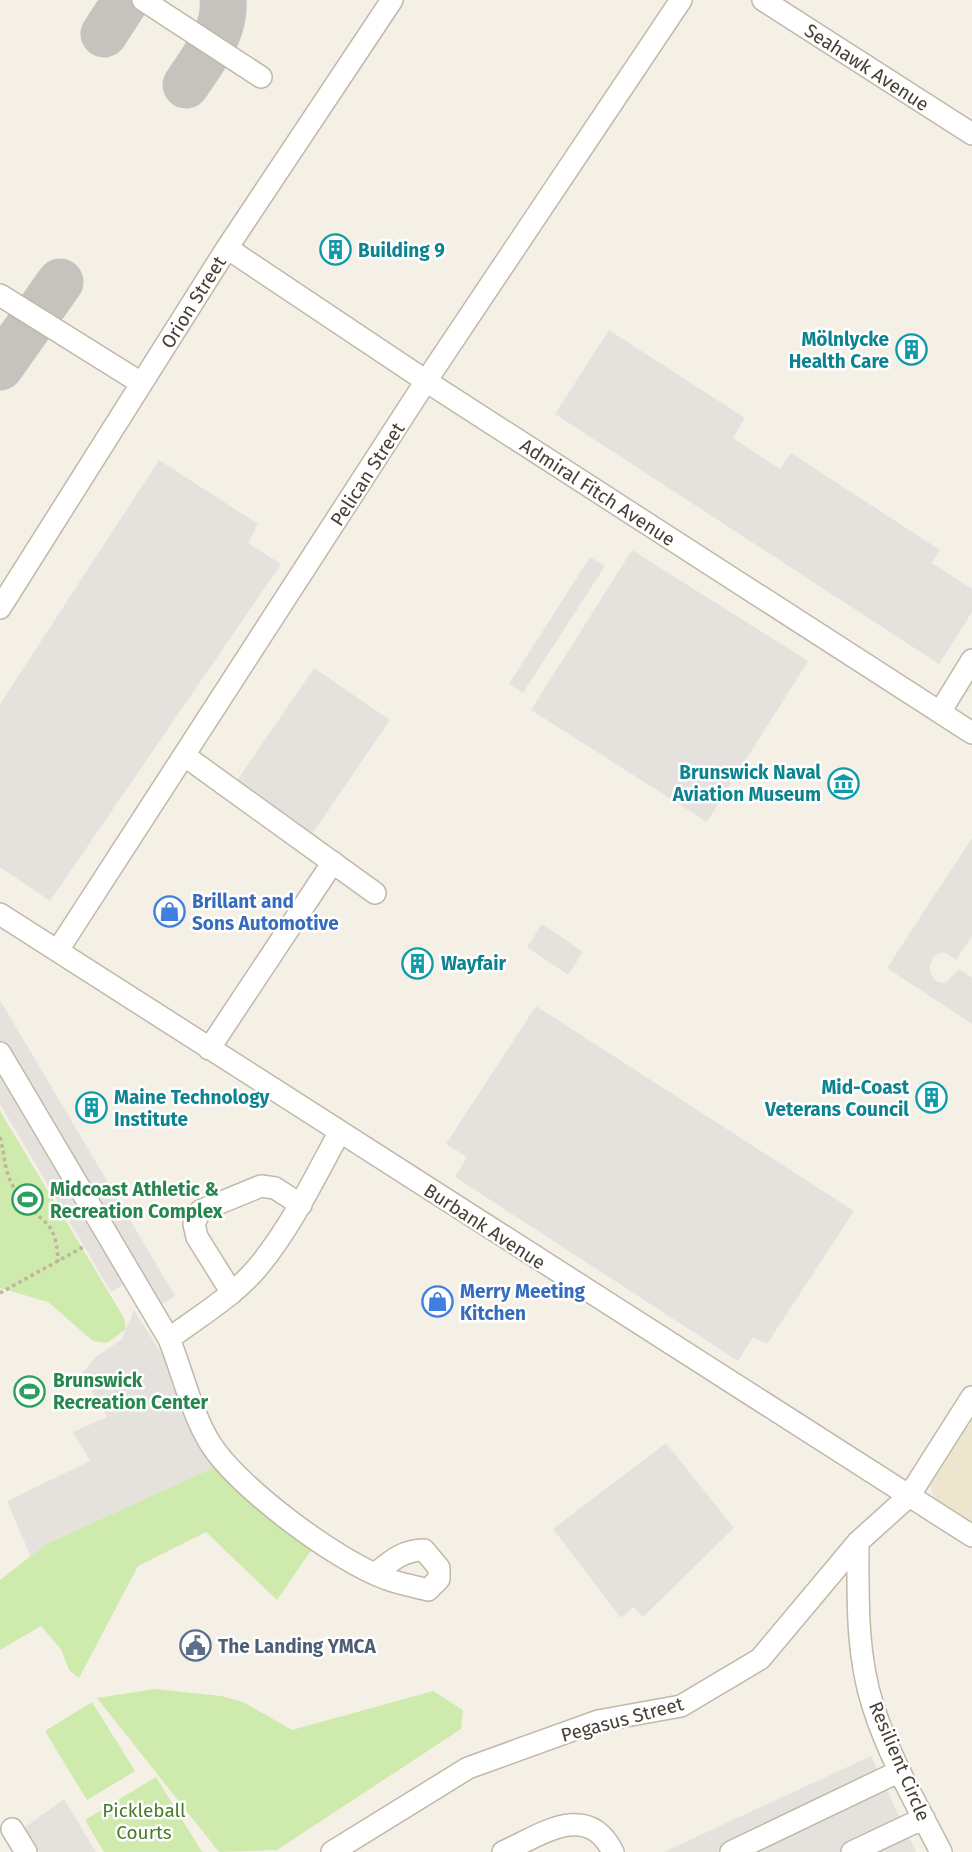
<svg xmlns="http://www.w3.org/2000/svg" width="972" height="1852" font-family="'Fira Sans',sans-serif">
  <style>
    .education { fill: #eee5cf }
    .green { fill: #ceeaad }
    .parking { fill: #e5e2de }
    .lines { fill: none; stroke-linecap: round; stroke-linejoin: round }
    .taxiway { stroke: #c5c3be; stroke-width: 47 }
    .minor-casing { stroke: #c0b8a8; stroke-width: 24 }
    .path { stroke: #c2b499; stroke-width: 3.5; stroke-dasharray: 3.5 3.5; stroke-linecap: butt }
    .minor { stroke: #fff; stroke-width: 21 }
    .labels { text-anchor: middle; stroke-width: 5; stroke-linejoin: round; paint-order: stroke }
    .street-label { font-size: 19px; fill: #474035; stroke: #fff }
    .culture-label { font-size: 19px; font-weight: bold; fill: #0d838f; stroke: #fff; text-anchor: start }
    .shop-label { font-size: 19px; font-weight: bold; fill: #366cbe; stroke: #fff; text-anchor: start }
    .leisure-label { font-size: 19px; font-weight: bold; fill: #27864d; stroke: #fff; text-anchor: start }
    .service-label { font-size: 19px; font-weight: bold; fill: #4e5e75; stroke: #fff; text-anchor: start }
    .park-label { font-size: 19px; fill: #467c25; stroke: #fff }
  </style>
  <rect width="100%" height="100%" fill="#f4f0e6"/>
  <path class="education" d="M972 1420V1525L935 1501 930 1485Z"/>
  <path class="green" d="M0 1111 124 1318 126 1329 107 1343 93 1341 48 1302 0 1288Z
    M219 1465 312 1549 277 1600 206 1532 138 1566 79 1678 69 1670 61 1649 41 1626 0 1650V1580L46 1544Z
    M155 1689 221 1696 243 1702 292 1730 433 1691 463 1710 461 1729 277 1850 219 1852 97 1698Z
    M92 1702 135 1771 87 1800 45 1731Z
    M156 1777 202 1852H104L85 1820Z"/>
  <path class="parking" d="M609 330 745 418 733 438 780 469 791 453 940 550 932 563 972 589V612L939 664 555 414Z
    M159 460 258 524 248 543 281 564 50 901 0 867V704Z
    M632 550 808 661 707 822 531 710Z
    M590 557 605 566 523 693 509 684Z
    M314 668 390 720 312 834 236 782Z
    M972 838V936L956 960 944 952 934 956 930 965V973L936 981 946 983 959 969 972 978V1024L887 968Z
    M542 924 583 952 568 975 527 947Z
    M0 1000 175 1296 152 1311 133 1279 111 1292 0 1104Z
    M536 1006 854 1211 767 1344 753 1337 738 1361 455 1177 467 1157 446 1144Z
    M134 1310 168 1364 173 1379 172 1384 199 1444 219 1465 46 1544 31 1557 7 1501 90 1461 73 1432 107 1417 82 1373 96 1357 122 1339Z
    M666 1443 734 1528 643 1617 633 1607 621 1618 553 1529Z
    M871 1756 916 1852H664Z
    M64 1799 96 1852H40L24 1828Z"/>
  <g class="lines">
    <path class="taxiway" d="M104 34 126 0
      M186 85C203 59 226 32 223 0
      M0 367 60 282"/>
    <defs>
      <path id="minor" d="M143 0 261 77
        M763 0 972 134
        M227 248 426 381 972 733
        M0 295 141 383
        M0 608 227 248 392 0
        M940 712 972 660
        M185 756 375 893
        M0 914 972 1536
        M58 950 426 381 681 0
        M209 1049 333 862
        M0 1053 169 1339
        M339 1133C314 1179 291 1227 258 1267 233 1297 199 1316 169 1339 183 1373 191 1412 210 1443 237 1487 338 1562 387 1579 400 1584 414 1586 428 1590L439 1579V1568L424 1550C403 1550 391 1561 375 1574
        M232 1293 197 1237 194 1224 200 1211 261 1186 275 1188 301 1205
        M858 1542C858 1596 856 1654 873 1706 889 1757 917 1805 941 1852
        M12 1829 26 1852
        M332 1852 468 1768 598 1721 681 1706 760 1659 858 1542 909 1496 972 1397
        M503 1852C541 1835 587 1800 613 1852
        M731 1852 900 1771
        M852 1852 924 1818"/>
    </defs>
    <use href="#minor" class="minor-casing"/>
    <path class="path" d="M0 1137C6 1159 3 1173 18 1194 40 1225 57 1217 58 1262
      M0 1293 85 1246"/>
    <use href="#minor" class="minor"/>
  </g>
  <defs>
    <symbol id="building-ring" viewBox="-11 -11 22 22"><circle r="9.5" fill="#fff" stroke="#0f9aa8" stroke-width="1.5"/><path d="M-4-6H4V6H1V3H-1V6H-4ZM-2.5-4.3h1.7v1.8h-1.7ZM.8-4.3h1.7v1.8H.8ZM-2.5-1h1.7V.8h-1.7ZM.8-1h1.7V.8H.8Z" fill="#0f9aa8"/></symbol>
    <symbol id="museum-ring" viewBox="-11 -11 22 22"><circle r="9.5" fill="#fff" stroke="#0f9aa8" stroke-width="1.5"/><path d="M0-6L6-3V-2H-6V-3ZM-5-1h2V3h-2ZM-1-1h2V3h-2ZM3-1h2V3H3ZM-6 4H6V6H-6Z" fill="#0f9aa8"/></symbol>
    <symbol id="shop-ring" viewBox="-11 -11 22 22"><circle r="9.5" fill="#fff" stroke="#3f7fe0" stroke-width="1.5"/><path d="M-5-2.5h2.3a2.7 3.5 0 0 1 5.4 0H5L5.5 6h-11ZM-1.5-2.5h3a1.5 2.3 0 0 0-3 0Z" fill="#3f7fe0"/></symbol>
    <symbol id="stadium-ring" viewBox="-11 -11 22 22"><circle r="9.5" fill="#fff" stroke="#2e9e5b" stroke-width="1.5"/><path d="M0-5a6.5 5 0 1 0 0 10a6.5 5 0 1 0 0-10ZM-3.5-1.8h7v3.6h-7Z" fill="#2e9e5b"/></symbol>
    <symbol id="civic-ring" viewBox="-11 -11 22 22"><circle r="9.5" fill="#fff" stroke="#5c6f8a" stroke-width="1.5"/><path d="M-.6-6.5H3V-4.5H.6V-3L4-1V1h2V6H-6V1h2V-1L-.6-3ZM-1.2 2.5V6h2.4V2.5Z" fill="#5c6f8a"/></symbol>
  </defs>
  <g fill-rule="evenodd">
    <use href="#building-ring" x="318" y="232" width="35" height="35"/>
    <use href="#building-ring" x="894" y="332" width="35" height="35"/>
    <use href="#museum-ring" x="826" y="766" width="35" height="35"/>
    <use href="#shop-ring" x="152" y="894" width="35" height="35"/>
    <use href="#building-ring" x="400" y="946" width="35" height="35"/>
    <use href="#building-ring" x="914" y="1080" width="35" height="35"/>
    <use href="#building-ring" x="74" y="1090" width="35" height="35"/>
    <use href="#stadium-ring" x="10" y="1182" width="35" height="35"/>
    <use href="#shop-ring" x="420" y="1284" width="35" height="35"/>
    <use href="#stadium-ring" x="12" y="1374" width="35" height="35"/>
    <use href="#civic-ring" x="178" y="1628" width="35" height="35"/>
  </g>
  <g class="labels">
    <g class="street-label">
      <text transform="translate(867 67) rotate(33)" y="7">Seahawk Avenue</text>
      <text transform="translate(193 302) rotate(-58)" y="7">Orion Street</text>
      <text transform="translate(367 474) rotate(-57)" y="7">Pelican Street</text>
      <text transform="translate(598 492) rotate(33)" y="7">Admiral Fitch Avenue</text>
      <text transform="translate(485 1226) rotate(33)" y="7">Burbank Avenue</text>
      <text transform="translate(622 1719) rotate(-15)" y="7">Pegasus Street</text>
      <text transform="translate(900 1761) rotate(67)" y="7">Resilient Circle</text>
    </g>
    <g class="culture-label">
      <text x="358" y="257">Building 9</text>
      <text x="889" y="346" text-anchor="end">Mölnlycke<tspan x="889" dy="22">Health Care</tspan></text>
      <text x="821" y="779" text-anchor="end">Brunswick Naval<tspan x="821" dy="22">Aviation Museum</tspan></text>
      <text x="441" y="970">Wayfair</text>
      <text x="909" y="1094" text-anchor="end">Mid-Coast<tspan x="909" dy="22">Veterans Council</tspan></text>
      <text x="114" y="1104">Maine Technology<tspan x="114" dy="22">Institute</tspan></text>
    </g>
    <g class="shop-label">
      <text x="192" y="908">Brillant and<tspan x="192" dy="22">Sons Automotive</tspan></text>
      <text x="460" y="1298">Merry Meeting<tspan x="460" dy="22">Kitchen</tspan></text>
    </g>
    <g class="leisure-label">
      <text x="50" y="1196">Midcoast Athletic &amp;<tspan x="50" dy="22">Recreation Complex</tspan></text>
      <text x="53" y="1387">Brunswick<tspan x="53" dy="22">Recreation Center</tspan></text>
    </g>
    <g class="service-label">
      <text x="218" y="1653">The Landing YMCA</text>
    </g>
    <g class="park-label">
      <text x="144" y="1817">Pickleball<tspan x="144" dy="22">Courts</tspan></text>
    </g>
  </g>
</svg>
